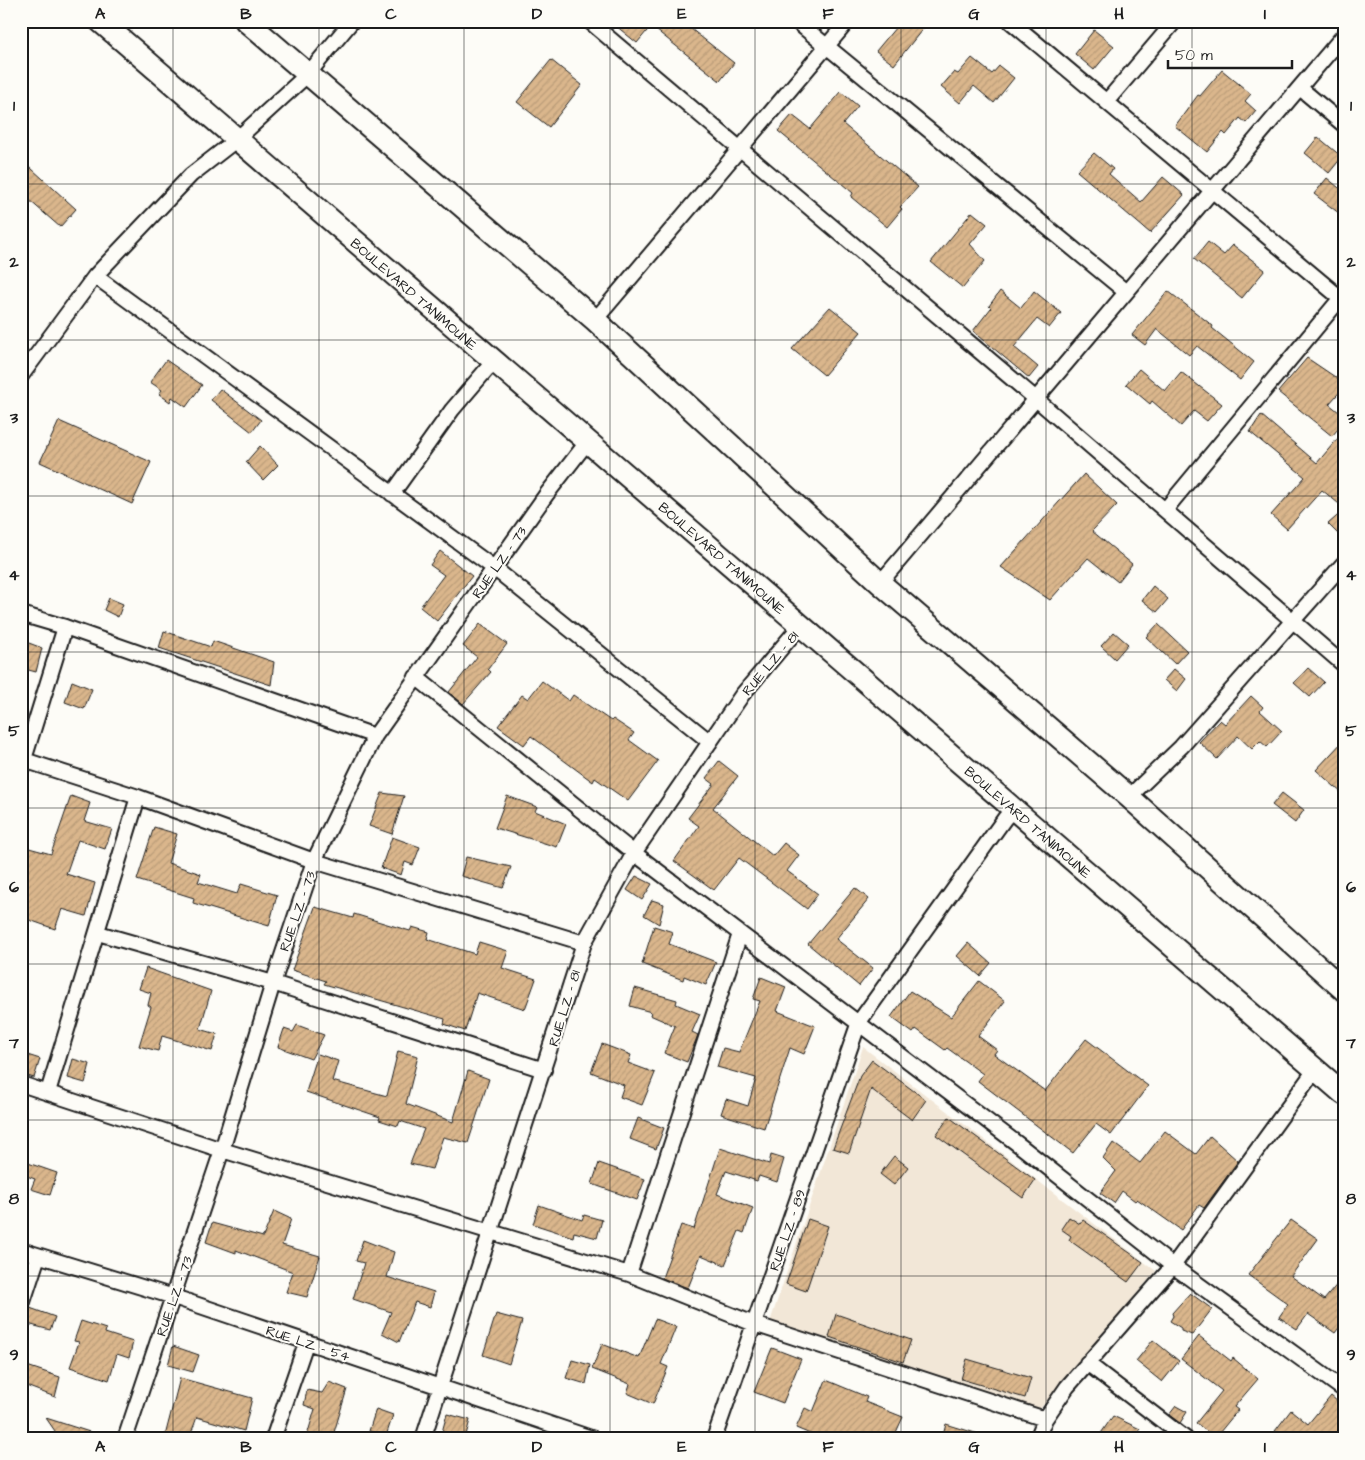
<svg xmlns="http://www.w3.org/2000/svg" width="1365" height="1460" font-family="'Architects Daughter',sans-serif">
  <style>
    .built { fill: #f2e7d7 }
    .building { fill: url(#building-hatch); stroke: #1c1c1c }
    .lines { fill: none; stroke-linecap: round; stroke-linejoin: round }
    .minor-casing { stroke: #1c1c1c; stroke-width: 18 }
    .primary-casing { stroke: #1c1c1c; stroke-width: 25 }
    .minor { stroke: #fdfcf7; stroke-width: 14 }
    .primary { stroke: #fdfcf7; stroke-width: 21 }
    .grid { fill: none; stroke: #1c1c1c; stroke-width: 1; stroke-opacity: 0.55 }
    .labels { text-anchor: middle; stroke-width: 4; stroke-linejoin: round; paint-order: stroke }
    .street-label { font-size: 14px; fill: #1c1c1c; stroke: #fdfcf7 }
    .neatline { fill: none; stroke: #1c1c1c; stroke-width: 2 }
    .grid-label { font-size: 16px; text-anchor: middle; font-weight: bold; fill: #1c1c1c }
  </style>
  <defs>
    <pattern id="building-hatch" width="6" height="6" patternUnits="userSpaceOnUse" patternTransform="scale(1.25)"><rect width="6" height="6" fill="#dab68c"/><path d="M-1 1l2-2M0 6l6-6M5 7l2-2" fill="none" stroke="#ba9c78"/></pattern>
  </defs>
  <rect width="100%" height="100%" fill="#fdfcf7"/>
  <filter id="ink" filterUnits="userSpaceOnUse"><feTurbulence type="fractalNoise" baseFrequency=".02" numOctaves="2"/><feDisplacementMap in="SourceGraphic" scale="10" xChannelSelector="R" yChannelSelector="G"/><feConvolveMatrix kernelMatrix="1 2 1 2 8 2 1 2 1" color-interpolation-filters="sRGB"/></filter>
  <g filter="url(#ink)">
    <path class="built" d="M863 1047 1156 1271 1038 1411 770 1322Z"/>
    <path class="building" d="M610 21H681L734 63 720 81 651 26 637 43Z
      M901 21H929L894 65 876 51Z
      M1094 30 1114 46 1094 70 1075 54Z
      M972 58 992 74 999 66 1014 78 994 103 974 86 960 103 941 87 954 72 958 74Z
      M551 60 582 85 549 127 517 102Z
      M1222 70 1251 94 1245 101 1256 111 1246 123 1240 118 1226 135 1223 132 1207 152 1175 126 1198 95 1200 96Z
      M841 92 858 106 843 124 918 187 900 207 902 209 887 227 851 197 853 193 778 131 792 115 810 129Z
      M1318 137 1342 157 1329 173 1305 153Z
      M1094 153 1113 169 1109 174 1141 202 1163 177 1184 195 1150 233 1077 171Z
      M21 159 76 209 60 227 21 193Z
      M1327 178 1344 192V217L1314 194Z
      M972 212 987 224 970 244 985 261 963 288 931 262Z
      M1208 242 1224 255 1233 245 1265 270 1242 298 1194 259Z
      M1000 291 1021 308 1034 291 1061 313 1049 328 1037 319 1014 347 1038 367 1029 378 973 331 991 308 989 306Z
      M1168 291 1213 326 1212 328 1254 362 1240 380 1197 346 1189 355 1157 329 1145 345 1132 335Z
      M830 307 861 332 824 375 792 349Z
      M1307 358 1344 383V387L1329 404 1344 416V422L1332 436 1278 392Z
      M166 360 202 385 186 407 172 397 170 402 159 394 162 390 150 382Z
      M1139 369 1165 391 1181 372 1222 404 1207 421 1194 411 1181 426 1152 401 1150 404 1126 384Z
      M220 389 261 420 252 432 211 400Z
      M1261 415 1317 463 1344 431V508L1322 490 1287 529 1271 515 1305 477 1250 432Z
      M59 421 151 462 132 504 40 462Z
      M260 446 278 465 263 480 246 462Z
      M1084 474 1117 505 1092 531 1132 564 1118 582 1088 558 1050 600 1001 567Z
      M1344 510V540L1328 524Z
      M440 551 472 576 437 621 420 607 444 575 430 565Z
      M1153 586 1168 599 1157 612 1142 600Z
      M109 598 123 604 118 617 104 610Z
      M480 624 507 644 488 669 491 672 463 704 449 692 477 657 463 646Z
      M1158 624 1187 651 1175 664 1146 637Z
      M164 631 211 647 213 641 274 662 271 685 159 648Z
      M1114 632 1128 644 1115 659 1101 646Z
      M21 640 42 648 36 672 21 668Z
      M1308 668 1324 682 1310 697 1294 683Z
      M1174 669 1186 679 1177 691 1164 680Z
      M72 681 92 689 84 709 65 702Z
      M542 681 569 701 573 695 611 721 613 719 634 733 629 740 658 761 628 801 595 778 593 782 531 736 524 745 498 726 522 695 528 699Z
      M1251 696 1263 707 1260 711 1282 731 1267 747 1260 741 1252 749 1238 736 1217 759 1199 742 1220 720 1225 724Z
      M1344 740V795L1316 770Z
      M719 761 738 776 713 808 773 856 784 843 799 855 787 871 818 894 807 909 739 858 714 890 674 861 699 826 688 818 714 784 706 778Z
      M382 793 404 796 392 834 369 826Z
      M1282 793 1304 810 1295 823 1272 805Z
      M71 796 90 803 84 821 112 829 105 849 78 840 66 874 95 883 86 916 62 909 55 929 21 917V875L29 848 51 854Z
      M507 796 537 807 535 811 566 824 557 847 495 828Z
      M154 827 177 834 168 863 201 874 198 882 237 894 241 884 277 895 269 926 193 903 194 898 137 880Z
      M392 837 420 847 413 865 405 862 401 875 381 868Z
      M466 857 511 867 503 888 461 876Z
      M636 876 652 884 642 900 627 890Z
      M855 888 869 899 836 939 873 968 859 986 808 944Z
      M652 900 664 904 659 924 644 915Z
      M315 907 353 918 354 914 410 931 412 927 429 932 427 939 475 954 479 942 508 951 502 968 536 979 525 1009 477 993 465 1031 444 1024 445 1019 324 984 326 981 292 970Z
      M654 926 673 932 669 944 716 962 706 985 684 976 683 980 642 964Z
      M968 943 991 963 980 976 957 956Z
      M146 968 211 991 200 1029 217 1034 212 1051 162 1036 158 1051 139 1046 151 1007 148 1005 151 993 139 989Z
      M761 977 786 987 777 1011 815 1026 804 1054 790 1048 764 1128 721 1114 726 1099 748 1106 756 1078 717 1067 723 1048 739 1052 760 1001 753 999Z
      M979 981 1005 1001 978 1036 997 1050 994 1054 1045 1091 1086 1039 1148 1086 1111 1135 1096 1124 1073 1153 978 1081 983 1074 947 1048 945 1050 916 1029 913 1033 891 1017 910 991 951 1017Z
      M635 988 677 1000 676 1004 700 1014 692 1032 698 1035 687 1062 664 1053 675 1026 650 1015 651 1012 630 1006Z
      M297 1025 324 1035 311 1059 278 1047 284 1029 293 1032Z
      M602 1044 631 1055 628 1063 655 1073 642 1105 620 1097 624 1085 591 1072Z
      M398 1051 418 1056 406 1104 453 1122 468 1071 489 1079 468 1143 443 1137 432 1169 410 1164 424 1129 400 1121 398 1126 379 1120 380 1117 306 1092 318 1054 338 1061 332 1081 387 1096Z
      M21 1053 40 1059 34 1078 21 1074Z
      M73 1059 90 1064 85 1083 68 1078Z
      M872 1060 926 1100 912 1120 871 1089 849 1153 833 1148 860 1076Z
      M949 1117 1035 1180 1023 1198 936 1135Z
      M638 1118 664 1128 656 1149 630 1139Z
      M1165 1131 1196 1154 1210 1136 1238 1161 1204 1208 1199 1205 1181 1230 1137 1199 1135 1201 1122 1191 1114 1203 1100 1193 1116 1171 1103 1158 1113 1143 1140 1163Z
      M720 1148 769 1164 771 1155 784 1159 777 1182 759 1176 757 1181 726 1171 717 1194 753 1208 744 1233 739 1231 725 1265 701 1255 688 1288 662 1278 681 1225 694 1229Z
      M894 1156 908 1167 894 1185 880 1174Z
      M28 1163 57 1173 50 1195 31 1189 35 1179 24 1175Z
      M599 1163 645 1179 637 1200 592 1184Z
      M539 1205 582 1220 584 1215 602 1220 597 1238 574 1232 573 1237 533 1224Z
      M274 1211 291 1219 282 1245 320 1256 307 1297 286 1292 293 1272 236 1250V1253L206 1242 212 1223 263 1237Z
      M1069 1217 1080 1224 1083 1220 1143 1262 1128 1282 1069 1240 1071 1236 1061 1229Z
      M808 1219 828 1226 806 1291 786 1284Z
      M1291 1220 1318 1239 1291 1276 1324 1300 1344 1276V1321L1335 1333 1308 1314 1297 1329 1279 1317 1288 1304 1248 1275Z
      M363 1240 394 1252 387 1277 434 1292 430 1307 415 1302 399 1342 382 1333 391 1312 353 1299 364 1263 356 1261Z
      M1190 1293 1212 1309 1192 1335 1181 1331V1328L1170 1321 1173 1316 1172 1313Z
      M30 1308 55 1317 50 1330 24 1323Z
      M496 1314 522 1321 509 1364 483 1355Z
      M836 1314 911 1340 903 1362 829 1337Z
      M655 1319 676 1327 661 1364 668 1367 653 1404 627 1393 630 1384 592 1369 602 1344 639 1358Z
      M81 1321 106 1329 105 1333 133 1342 129 1358 117 1354 109 1380 70 1367 79 1342 74 1341Z
      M1199 1336 1231 1361 1233 1358 1258 1379 1234 1407 1238 1410 1215 1438 1196 1423 1222 1391 1181 1359Z
      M1153 1340 1179 1361 1162 1382 1136 1361Z
      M173 1346 199 1355 193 1372 168 1365Z
      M772 1348 801 1359 783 1403 754 1392Z
      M967 1359 1031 1378 1025 1398 961 1379Z
      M572 1360 590 1365 586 1384 566 1378Z
      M21 1364 60 1377 55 1397 21 1384Z
      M180 1378 252 1398 244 1431 197 1417 189 1439H173L165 1436Z
      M826 1380 867 1397 865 1402 903 1417 893 1439H822L796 1428 805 1408 813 1412Z
      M329 1382 347 1389 332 1439H306L315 1409 304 1405 307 1390 322 1393Z
      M1331 1396 1344 1407V1439H1284L1275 1431 1291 1410 1308 1424Z
      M1176 1406 1187 1412 1180 1423 1169 1415Z
      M376 1409 393 1415 386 1436 369 1431Z
      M447 1414 470 1420 465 1439 442 1432Z
      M1113 1416 1140 1429 1132 1439H1097Z
      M46 1418 102 1436 101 1439H52L55 1431Z
      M946 1424 985 1436 984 1439H942Z"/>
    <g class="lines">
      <defs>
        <path id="minor" d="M589 21 1036 399 1344 665
          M796 21 1126 292
          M1010 21 1344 301
          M1300 88 1344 125
          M1107 101 1175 21
          M95 276 494 568 710 742
          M595 320 848 21
          M21 376 95 276 191 175 236 140 308 74 352 21
          M392 494 452 410 493 362
          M1165 510 1340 299
          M880 583 1344 35
          M21 614 65 627 375 736
          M416 677 634 853 1023 1148 1173 1266 1344 1390
          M21 759 138 797 314 861 584 943
          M21 769 65 627
          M1129 797 1181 747 1344 563
          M98 933 273 983 544 1070
          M21 1084 222 1150 629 1274 754 1324 1045 1419
          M48 1092 138 797
          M21 1250 174 1297 594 1439
          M629 1274 740 934
          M21 1308 38 1256
          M1087 1363 1186 1439
          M125 1439 222 1150 273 983 314 861 375 736 546 495 588 441
          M273 1439 306 1343
          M423 1439 584 943 634 853 742 695 800 626
          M714 1439 859 1022 1005 818 1014 809
          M1037 1439 1045 1419 1067 1387 1173 1266 1315 1070"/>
        <path id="primary" d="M100 21 1344 1094
          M246 21 595 320 880 583 1129 797 1344 990"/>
      </defs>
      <use href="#minor" class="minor-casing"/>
      <use href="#primary" class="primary-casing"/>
      <use href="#minor" class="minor"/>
      <use href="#primary" class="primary"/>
    </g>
  </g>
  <path class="grid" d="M173 21V1439M319 21V1439M464 21V1439M610 21V1439M755 21V1439M901 21V1439M1046 21V1439M1192 21V1439M21 184H1344M21 340H1344M21 496H1344M21 652H1344M21 808H1344M21 964H1344M21 1120H1344M21 1276H1344"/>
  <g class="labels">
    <g class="street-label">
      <text transform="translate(414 294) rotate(41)" y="5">BOULEVARD TANIMOUNE</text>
      <text transform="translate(722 558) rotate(41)" y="5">BOULEVARD TANIMOUNE</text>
      <text transform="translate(499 562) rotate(-55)" y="5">RUE LZ - 73</text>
      <text transform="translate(770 663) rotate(-50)" y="5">RUE LZ - 81</text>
      <text transform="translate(1028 822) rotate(41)" y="5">BOULEVARD TANIMOUNE</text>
      <text transform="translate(297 911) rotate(-71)" y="5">RUE LZ - 73</text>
      <text transform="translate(564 1008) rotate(-73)" y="5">RUE LZ - 81</text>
      <text transform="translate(787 1230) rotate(-71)" y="5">RUE LZ - 89</text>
      <text transform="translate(174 1296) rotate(-71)" y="5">RUE LZ - 73</text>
      <text transform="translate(308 1343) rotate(18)" y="5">RUE LZ - 54</text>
    </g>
  </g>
  <rect width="1365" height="1460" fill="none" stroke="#fdfcf7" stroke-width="55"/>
  <path d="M1168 60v8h124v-8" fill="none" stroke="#1c1c1c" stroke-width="2.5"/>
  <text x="1175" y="60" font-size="15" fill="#1c1c1c" stroke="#fdfcf7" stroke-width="4" paint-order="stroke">50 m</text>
  <rect x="28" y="28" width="1310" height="1404" class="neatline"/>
  <g class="grid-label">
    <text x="100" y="19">A</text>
    <text x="246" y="19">B</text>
    <text x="391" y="19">C</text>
    <text x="537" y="19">D</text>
    <text x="682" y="19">E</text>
    <text x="828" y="19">F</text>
    <text x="974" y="19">G</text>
    <text x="1119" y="19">H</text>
    <text x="1265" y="19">I</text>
    <text x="14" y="111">1</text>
    <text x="1351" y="111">1</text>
    <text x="14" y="267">2</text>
    <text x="1351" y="267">2</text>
    <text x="14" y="423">3</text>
    <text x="1351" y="423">3</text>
    <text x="14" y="580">4</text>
    <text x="1351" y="580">4</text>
    <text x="14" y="736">5</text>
    <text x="1351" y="736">5</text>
    <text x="14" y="892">6</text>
    <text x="1351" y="892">6</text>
    <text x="14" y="1048">7</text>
    <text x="1351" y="1048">7</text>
    <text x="14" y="1204">8</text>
    <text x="1351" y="1204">8</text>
    <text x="14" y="1360">9</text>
    <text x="1351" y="1360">9</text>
    <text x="100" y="1452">A</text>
    <text x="246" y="1452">B</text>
    <text x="391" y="1452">C</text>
    <text x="537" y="1452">D</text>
    <text x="682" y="1452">E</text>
    <text x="828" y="1452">F</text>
    <text x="974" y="1452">G</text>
    <text x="1119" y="1452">H</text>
    <text x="1265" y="1452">I</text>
  </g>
</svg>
